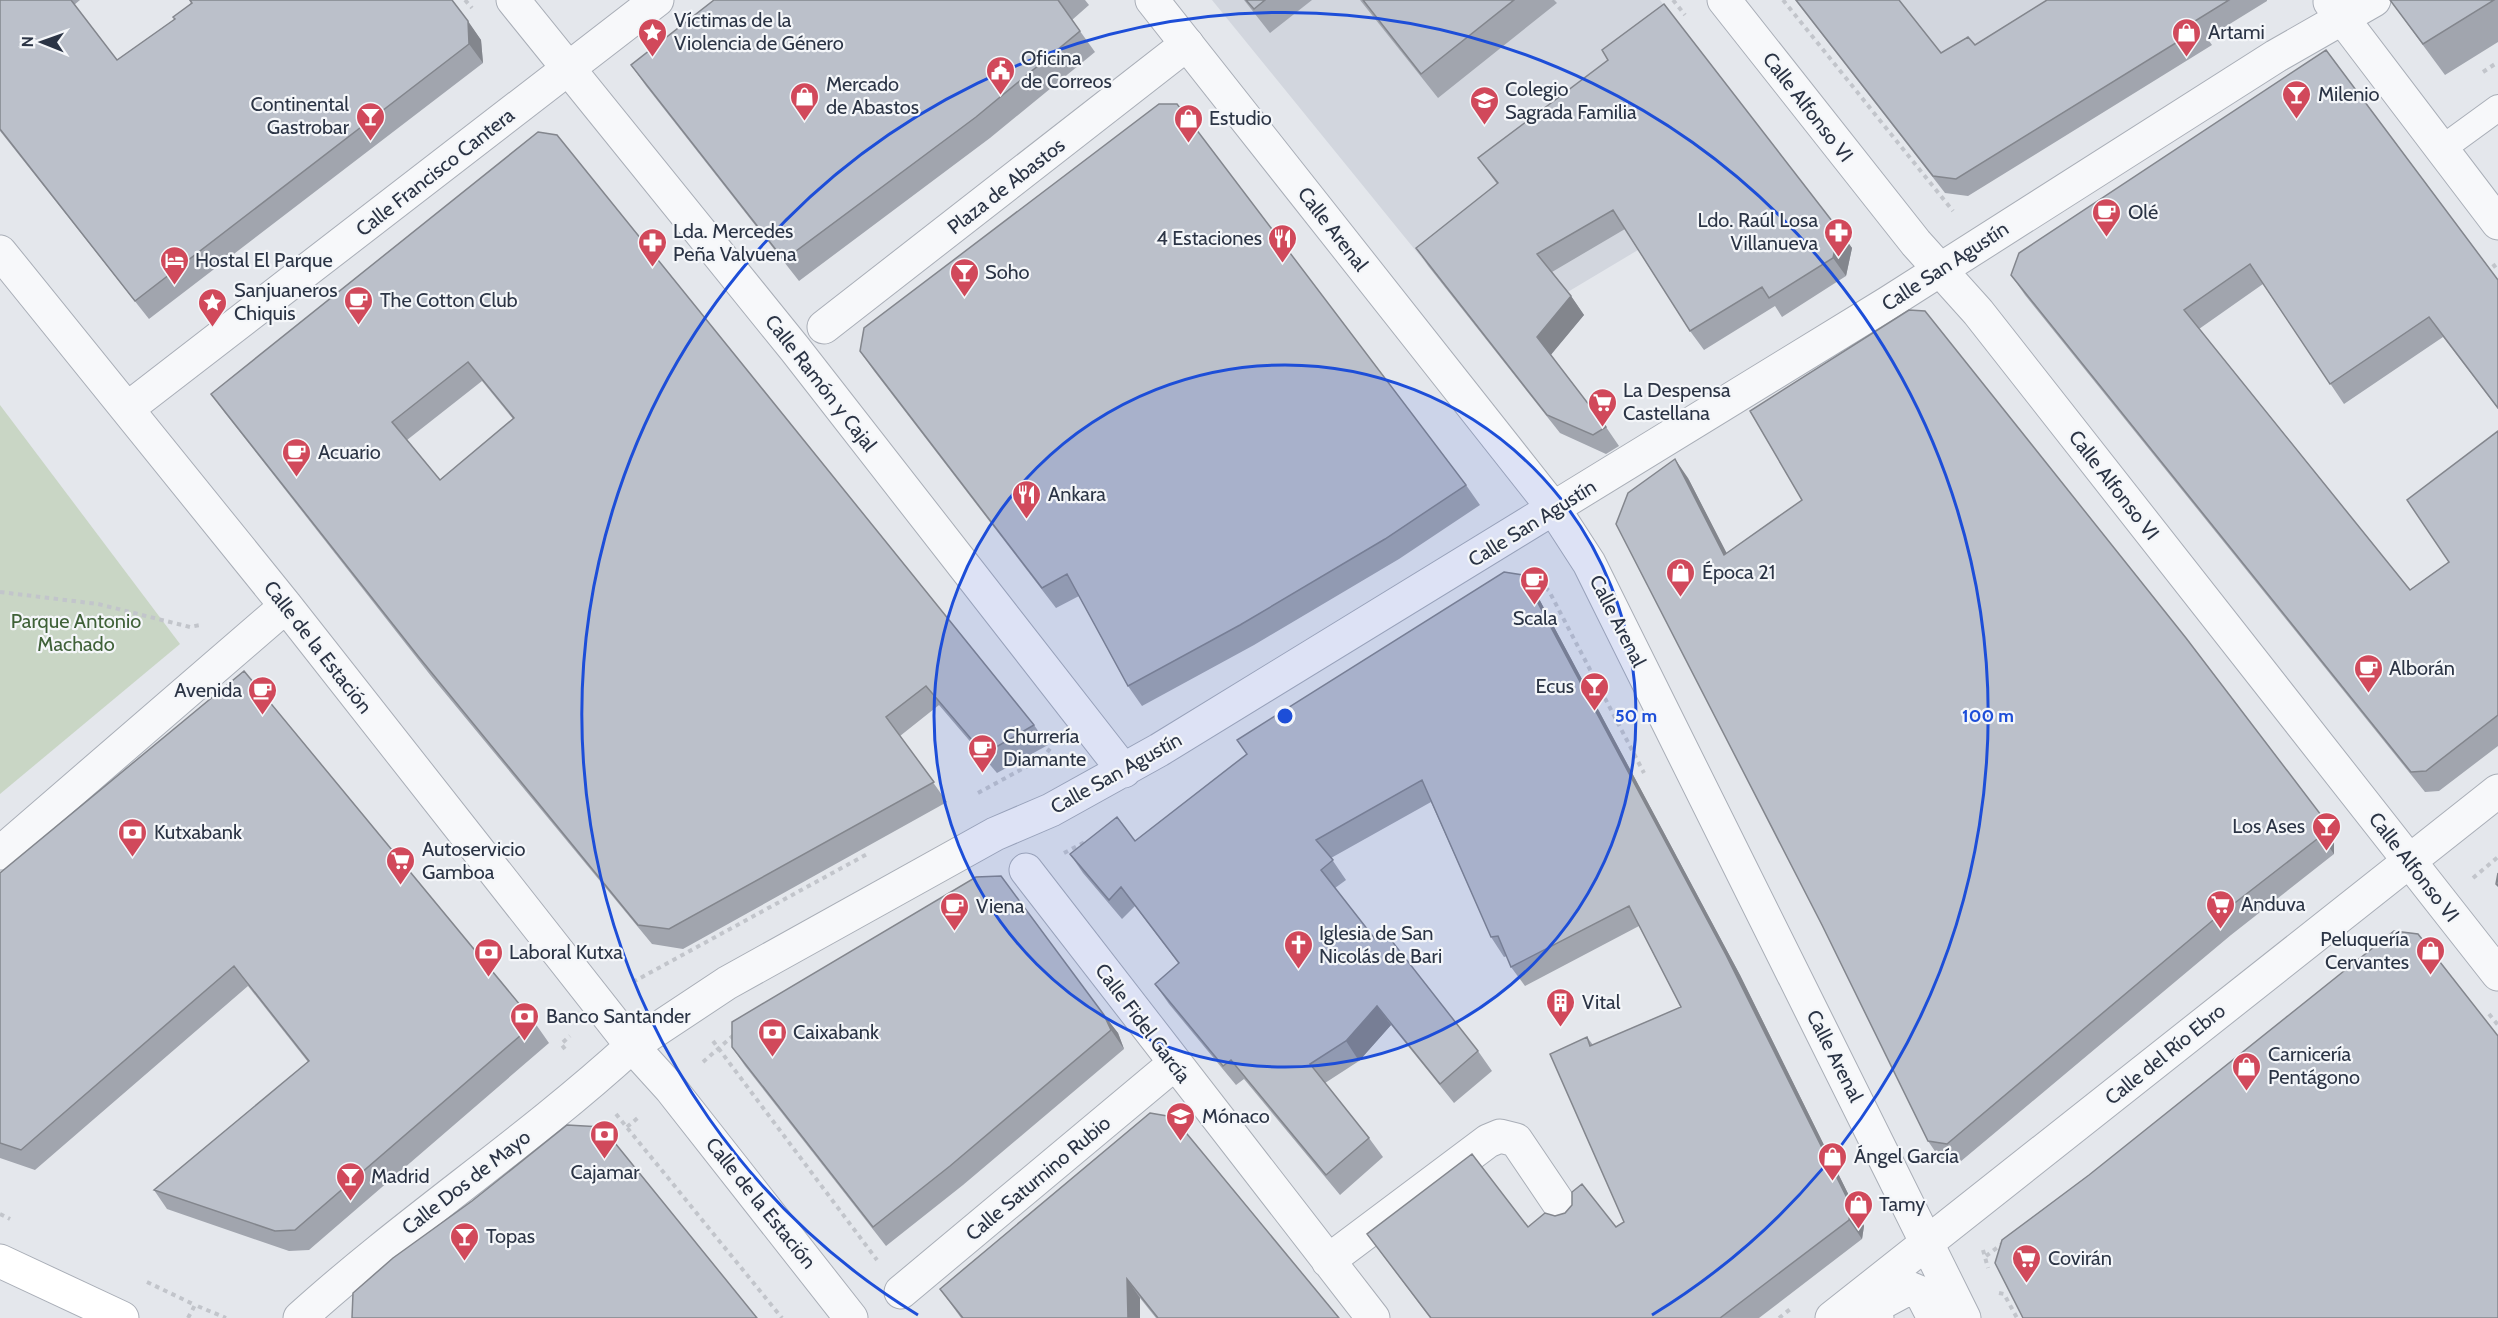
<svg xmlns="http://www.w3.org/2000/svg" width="2498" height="1318" font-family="Cabin,sans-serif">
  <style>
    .built { fill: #d2d6de }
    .green { fill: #c9d6c5 }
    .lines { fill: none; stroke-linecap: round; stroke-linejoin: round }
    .service-casing { stroke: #a9aeb7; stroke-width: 28 }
    .pedestrian-casing { stroke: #a9aeb7; stroke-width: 35 }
    .minor-casing { stroke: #a9aeb7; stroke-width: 35 }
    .secondary-casing { stroke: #a9aeb7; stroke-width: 35 }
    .path { stroke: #c2c5cb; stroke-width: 4; stroke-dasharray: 4.5 4.5; stroke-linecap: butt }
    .service { stroke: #f7f8fa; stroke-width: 26 }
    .pedestrian { stroke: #f7f8fa; stroke-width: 33 }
    .minor { stroke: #f7f8fa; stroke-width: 33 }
    .secondary { stroke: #fff; stroke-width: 33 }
    .wall { fill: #a1a5ae; fill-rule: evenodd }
    .shaded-wall { fill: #83868d }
    .building { fill: #bbc0ca; stroke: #83868d; stroke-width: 1.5; fill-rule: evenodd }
    .ring { fill: none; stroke: #1d4ed8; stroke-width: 3 }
    .labels { text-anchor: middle; stroke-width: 4.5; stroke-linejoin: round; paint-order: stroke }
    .poi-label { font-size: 20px; fill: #2b3445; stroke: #f4f6f9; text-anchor: start }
    .street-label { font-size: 20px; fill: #2b3445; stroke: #f4f6f9 }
    .park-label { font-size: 20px; fill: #3f6138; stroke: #f4f6f9 }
    .centre { fill: #1d4ed8; stroke: #f4f6f9; stroke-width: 3 }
    .ring-label { font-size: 18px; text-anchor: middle; font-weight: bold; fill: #1d4ed8; stroke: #f4f6f9; stroke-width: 4.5; stroke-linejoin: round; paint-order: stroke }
  </style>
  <rect width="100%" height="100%" fill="#e4e7ec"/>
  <path class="built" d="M1212 0H1660L1677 22 1643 247 1566 293 1429 267Z
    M1897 0H2050L1980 54 1966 37 1940 53Z"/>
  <path class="green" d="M0 405 180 644 0 794Z"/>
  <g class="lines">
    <defs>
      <path id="service" d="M2443 148 2498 108"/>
      <path id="pedestrian" d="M0 252 286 606 632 1046C526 1143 406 1222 300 1318
        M824 327 1187 44
        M127 409 657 0
        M0 853 286 606
        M1026 870 1373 1318
        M1328 1261 1488 1141 1500 1136 1516 1140 1568 1217
        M901 1292 1174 1064
        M1877 1318 1872 1308 1909 1288 1921 1293 1934 1318"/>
      <path id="minor" d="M513 0 795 349 1124 771
        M1152 0 1554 509 1589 563 1964 1318
        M1724 0 1916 243 1978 312 2498 974
        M2330 2 2498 223
        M851 1318 671 1089 632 1046 727 983 995 834 1051 810 1159 750 1888 303 2276 56 2374 0
        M1832 1318 2498 791"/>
      <path id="secondary" d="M0 1261 122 1318"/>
    </defs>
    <use href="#service" class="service-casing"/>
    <use href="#pedestrian" class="pedestrian-casing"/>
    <use href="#minor" class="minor-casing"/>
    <use href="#secondary" class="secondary-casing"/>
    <path class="path" d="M465 0 472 8
      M1673 0 1685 15
      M1783 0 1953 211
      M2483 72 2498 62
      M2493 264 2498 271
      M1523 578 1533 576 1549 591 1644 773
      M0 592 98 604 190 627 200 625
      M978 793 1044 757 1051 747
      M1064 853 1087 841
      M2473 878 2498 857
      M633 982 869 853
      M2489 1014 2498 1025
      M713 1041 877 1260
      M565 1049 561 1044 570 1036
      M703 1062 735 1034
      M616 1114 782 1318
      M627 1127 640 1116
      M0 1214 10 1219
      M1983 1250 1988 1268
      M1986 1256 2002 1244
      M147 1282 195 1305
      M1999 1293 2004 1294 2017 1318
      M188 1318 195 1305 226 1318
      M1779 1318 1793 1307"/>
    <use href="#service" class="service"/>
    <use href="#pedestrian" class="pedestrian"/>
    <use href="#minor" class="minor"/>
    <use href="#secondary" class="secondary"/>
  </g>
  <path class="wall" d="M0 0H80L74 5 117 60 175 19 191 3 189 0H452L481 40 483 63 149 319 0 131Z
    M714 0H1085L1089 5 1072 20 1095 52 990 138 799 281 646 86 631 65Z
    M1244 0H1312L1270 33Z
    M1360 0H1554L1557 3 1438 98Z
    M1795 0H1899L1941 53 1975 45 2047 0H2267V1L2207 38 2212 45 1968 196 1945 193Z
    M2390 0H2498V42L2445 75 2411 29Z
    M2326 50 2498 280V409L2443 337 2344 404 2263 284 2199 329 2410 590 2449 562 2498 431V746L2439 791 2425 792 2025 295 2011 275Z
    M538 132 1034 725 1048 745 997 773 939 705 900 736 947 802 683 949 652 944 431 676 225 413 211 394ZM482 381 513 419 440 480 407 440Z
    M1478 158 1839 230 1852 248 1846 276 1782 317 1775 306 1704 350 1690 331 1625 229 1552 272 1571 296 1584 315 1550 355 1606 427 1619 446 1606 454 1560 433 1429 267 1416 248 1497 184Z
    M860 351 1466 485 1480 505 1399 559 1254 645 1142 706 1128 686 1079 596 1056 608 874 371Z
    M1688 478 1726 553 2334 834V854L2231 935 1960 1162 1941 1160 1928 1141Z
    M1523 575 1537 595 1740 975 1864 1226 1862 1239 1759 1318H1430L1367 1234 1528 1227 1555 1216 1616 1227 1624 1222 1587 1037 1593 1045 1681 1007 1639 926 1525 986 1511 967 1507 956 1504 957 1491 937 1431 802 1331 858 1346 880 1335 888 1375 939 1478 1051 1492 1071 1454 1103 1391 1025 1359 1061 1325 1083 1369 1138 1383 1157 1340 1195 1244 1079 1236 1085 1169 1004 1155 984 1179 964 1135 906 1122 919 1083 873 1070 854 1135 841Z
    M0 873 535 1023 549 1043 309 1250 289 1251 167 1209 154 1190 308 1062 248 986 35 1170 0 1158Z
    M1104 1015 1118 1033 1124 1049 963 1185 886 1246 745 1066 732 1047Z
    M1150 1113 1339 1318H1156L1140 1298V1318H961L940 1289Z"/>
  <path class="shaded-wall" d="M468 21 481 40 483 63 469 44Z
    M1839 230 1852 248 1846 276 1833 258Z
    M1571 296 1584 315 1550 356 1537 337Z
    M1675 459 1688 478 1737 573 1724 555Z
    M1523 575 1537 595 1740 975 1864 1226 1862 1239 1849 1220Z
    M2321 815 2334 834V854L2321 836Z
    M1377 1006 1391 1025 1359 1061 1346 1041Z
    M1104 1015 1118 1033 1124 1049 1111 1030Z
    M1127 1279 1140 1298V1318H1128Z"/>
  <path class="building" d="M0 0H71L117 60 175 19 173 17 192 3 190 0H452L468 21 469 44 135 301 0 129Z
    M714 0H1058L1080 31 976 117 784 260 631 65Z
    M1246 0H1265L1254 9Z
    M1363 0H1514L1421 74Z
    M1796 0H1899L1941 53 1968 37 1975 45 2047 0H2229L2195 21 2200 28 1956 179 1933 176Z
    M2390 0H2494L2423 44Z
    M1664 4 1839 230 1833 258 1769 298 1762 287 1690 331 1613 210 1537 254 1571 296 1537 337 1606 427 1593 435 1547 415 1416 248 1498 183 1478 158 1608 60 1602 50Z
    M2326 50 2498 280V408L2429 317 2330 384 2250 264 2184 310 2410 590 2449 562 2407 500 2498 431V715L2426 771 2411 772 2011 275 2019 253Z
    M1159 104H1177L1466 485 1385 539 1240 625 1128 686 1067 574 1042 588 860 351 864 328Z
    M538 132 557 135 1034 725 984 754 926 686 886 717 934 782 669 929 638 925 418 656 211 394ZM468 362 514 418 440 480 392 422Z
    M1909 310 1925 311 2186 638 2321 815V836L2218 916 1947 1144 1928 1141 1822 925 1616 524 1628 493 1675 459 1724 555 1802 500 1750 411Z
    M1504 572 1523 575 1726 955 1851 1206 1849 1220 1720 1318H1431L1367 1234 1472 1154 1528 1227 1545 1213 1555 1216 1565 1213 1572 1205V1192L1582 1184 1616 1227 1624 1222 1550 1054 1587 1037 1590 1046 1681 1007 1629 906 1511 967 1498 936 1491 937 1422 780 1316 840 1333 860 1321 870 1375 939 1384 931 1478 1051 1440 1084 1377 1006 1346 1041 1310 1064 1369 1138 1326 1175 1231 1060 1223 1066 1155 984 1179 963 1121 887 1109 900 1070 854 1117 817 1135 841 1247 754 1237 740Z
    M244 671 535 1023 295 1230 275 1231 154 1190 309 1061 234 966 21 1150 0 1143V873Z
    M2498 873V886L2496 884Z
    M1001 876 1104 1015 1111 1030 950 1166 873 1227 732 1047V1022L976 877Z
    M2394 931 2418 934 2498 1036V1318H2023L1995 1263 2002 1240 2089 1175Z
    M1150 1113 1173 1117 1339 1318H1158L1127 1279 1128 1318H963L940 1289Z
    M567 1125 602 1127 757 1318H352L353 1293 393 1258 472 1201Z"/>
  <circle cx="1285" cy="716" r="351" fill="#1d4ed8" fill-opacity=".12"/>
  <g class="ring">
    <circle cx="1285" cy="716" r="351"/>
    <path d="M918 1315A703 703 0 1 1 1652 1315"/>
  </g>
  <defs>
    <symbol id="sight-pin" viewBox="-11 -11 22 30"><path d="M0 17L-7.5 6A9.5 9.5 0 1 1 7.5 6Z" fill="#d1495b" stroke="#f4f6f9"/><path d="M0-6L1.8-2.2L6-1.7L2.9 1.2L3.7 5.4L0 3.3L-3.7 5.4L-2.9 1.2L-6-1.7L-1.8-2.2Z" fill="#fff"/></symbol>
    <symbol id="shop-pin" viewBox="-11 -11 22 30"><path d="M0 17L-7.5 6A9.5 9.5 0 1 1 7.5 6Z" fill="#d1495b" stroke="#f4f6f9"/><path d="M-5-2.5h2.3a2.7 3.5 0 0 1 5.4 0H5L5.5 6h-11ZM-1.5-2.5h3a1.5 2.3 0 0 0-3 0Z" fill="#fff"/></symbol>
    <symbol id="civic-pin" viewBox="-11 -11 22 30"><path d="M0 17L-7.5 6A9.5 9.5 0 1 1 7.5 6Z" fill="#d1495b" stroke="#f4f6f9"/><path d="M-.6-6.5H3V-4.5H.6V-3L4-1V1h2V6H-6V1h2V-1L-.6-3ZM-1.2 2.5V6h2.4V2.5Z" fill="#fff"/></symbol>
    <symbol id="bar-pin" viewBox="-11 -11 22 30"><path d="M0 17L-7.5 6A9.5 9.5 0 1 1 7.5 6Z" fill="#d1495b" stroke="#f4f6f9"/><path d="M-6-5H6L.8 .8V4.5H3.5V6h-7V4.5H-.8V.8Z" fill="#fff"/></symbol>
    <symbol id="school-pin" viewBox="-11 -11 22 30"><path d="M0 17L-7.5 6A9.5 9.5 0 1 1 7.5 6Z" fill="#d1495b" stroke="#f4f6f9"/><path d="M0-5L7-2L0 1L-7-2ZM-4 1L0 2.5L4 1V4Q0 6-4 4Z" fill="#fff"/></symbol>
    <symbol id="cafe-pin" viewBox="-11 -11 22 30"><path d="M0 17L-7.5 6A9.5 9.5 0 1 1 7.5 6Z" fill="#d1495b" stroke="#f4f6f9"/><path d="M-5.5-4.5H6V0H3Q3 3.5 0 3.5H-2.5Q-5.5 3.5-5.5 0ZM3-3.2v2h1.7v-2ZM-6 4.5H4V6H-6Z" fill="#fff"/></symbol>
    <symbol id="pharmacy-pin" viewBox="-11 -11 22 30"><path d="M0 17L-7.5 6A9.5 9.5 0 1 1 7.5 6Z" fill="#d1495b" stroke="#f4f6f9"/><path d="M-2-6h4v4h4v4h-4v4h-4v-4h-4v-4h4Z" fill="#fff"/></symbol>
    <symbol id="restaurant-pin" viewBox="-11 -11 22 30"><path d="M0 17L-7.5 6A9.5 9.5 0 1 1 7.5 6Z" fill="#d1495b" stroke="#f4f6f9"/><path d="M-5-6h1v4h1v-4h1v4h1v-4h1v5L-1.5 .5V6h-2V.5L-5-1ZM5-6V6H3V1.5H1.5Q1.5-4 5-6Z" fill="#fff"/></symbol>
    <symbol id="hotel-pin" viewBox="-11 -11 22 30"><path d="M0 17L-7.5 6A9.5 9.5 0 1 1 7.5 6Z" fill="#d1495b" stroke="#f4f6f9"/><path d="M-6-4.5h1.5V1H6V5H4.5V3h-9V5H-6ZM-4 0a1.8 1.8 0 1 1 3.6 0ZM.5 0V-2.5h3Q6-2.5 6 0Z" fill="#fff"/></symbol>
    <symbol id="supermarket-pin" viewBox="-11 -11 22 30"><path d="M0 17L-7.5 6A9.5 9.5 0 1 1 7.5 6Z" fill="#d1495b" stroke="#f4f6f9"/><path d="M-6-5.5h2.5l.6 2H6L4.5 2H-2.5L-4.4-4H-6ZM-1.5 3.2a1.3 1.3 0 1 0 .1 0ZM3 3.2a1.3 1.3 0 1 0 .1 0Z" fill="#fff"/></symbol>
    <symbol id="bank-pin" viewBox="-11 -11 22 30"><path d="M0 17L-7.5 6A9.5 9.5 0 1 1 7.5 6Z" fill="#d1495b" stroke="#f4f6f9"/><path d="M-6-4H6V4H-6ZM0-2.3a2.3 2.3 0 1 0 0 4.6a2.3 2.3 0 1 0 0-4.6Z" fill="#fff"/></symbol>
    <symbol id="church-pin" viewBox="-11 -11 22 30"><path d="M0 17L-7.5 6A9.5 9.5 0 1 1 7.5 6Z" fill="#d1495b" stroke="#f4f6f9"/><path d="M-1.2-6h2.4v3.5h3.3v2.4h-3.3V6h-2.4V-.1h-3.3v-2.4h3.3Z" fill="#fff"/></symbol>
    <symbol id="building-pin" viewBox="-11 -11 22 30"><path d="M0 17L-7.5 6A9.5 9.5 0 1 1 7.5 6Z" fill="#d1495b" stroke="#f4f6f9"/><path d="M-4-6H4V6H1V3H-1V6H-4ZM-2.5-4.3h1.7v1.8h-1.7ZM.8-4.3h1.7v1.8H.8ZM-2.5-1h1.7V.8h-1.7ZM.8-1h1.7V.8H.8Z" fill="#fff"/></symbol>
  </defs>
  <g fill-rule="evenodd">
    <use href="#sight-pin" x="636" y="16" width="33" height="45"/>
    <use href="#shop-pin" x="2170" y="16" width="33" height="45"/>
    <use href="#civic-pin" x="984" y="54" width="33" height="45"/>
    <use href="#bar-pin" x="2280" y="78" width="33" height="45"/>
    <use href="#shop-pin" x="788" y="80" width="33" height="45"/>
    <use href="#school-pin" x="1468" y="84" width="33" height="45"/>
    <use href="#bar-pin" x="354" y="100" width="33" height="45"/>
    <use href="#shop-pin" x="1172" y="102" width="33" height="45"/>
    <use href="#cafe-pin" x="2090" y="196" width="33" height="45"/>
    <use href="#pharmacy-pin" x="1822" y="216" width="33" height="45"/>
    <use href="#restaurant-pin" x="1266" y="222" width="33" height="45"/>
    <use href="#pharmacy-pin" x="636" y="226" width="33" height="45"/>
    <use href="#hotel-pin" x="158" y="244" width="33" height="45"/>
    <use href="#bar-pin" x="948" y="256" width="33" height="45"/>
    <use href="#cafe-pin" x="342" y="284" width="33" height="45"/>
    <use href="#sight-pin" x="196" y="286" width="33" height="45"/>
    <use href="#supermarket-pin" x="1586" y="386" width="33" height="45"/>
    <use href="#cafe-pin" x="280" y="436" width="33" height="45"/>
    <use href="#restaurant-pin" x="1010" y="478" width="33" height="45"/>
    <use href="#shop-pin" x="1664" y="556" width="33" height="45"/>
    <use href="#cafe-pin" x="1518" y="564" width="33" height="45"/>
    <use href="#cafe-pin" x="2352" y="652" width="33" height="45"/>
    <use href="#bar-pin" x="1578" y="670" width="33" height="45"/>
    <use href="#cafe-pin" x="246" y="674" width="33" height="45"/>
    <use href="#cafe-pin" x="966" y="732" width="33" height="45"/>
    <use href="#bar-pin" x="2310" y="810" width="33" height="45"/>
    <use href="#bank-pin" x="116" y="816" width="33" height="45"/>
    <use href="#supermarket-pin" x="384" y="844" width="33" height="45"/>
    <use href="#supermarket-pin" x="2204" y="888" width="33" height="45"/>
    <use href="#cafe-pin" x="938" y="890" width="33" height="45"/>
    <use href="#church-pin" x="1282" y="928" width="33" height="45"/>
    <use href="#shop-pin" x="2414" y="934" width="33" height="45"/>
    <use href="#bank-pin" x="472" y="936" width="33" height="45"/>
    <use href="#building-pin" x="1544" y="986" width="33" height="45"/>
    <use href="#bank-pin" x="508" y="1000" width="33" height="45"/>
    <use href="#bank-pin" x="756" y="1016" width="33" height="45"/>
    <use href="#shop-pin" x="2230" y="1050" width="33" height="45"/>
    <use href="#school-pin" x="1164" y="1100" width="33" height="45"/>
    <use href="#bank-pin" x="588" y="1118" width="33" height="45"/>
    <use href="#shop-pin" x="1816" y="1140" width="33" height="45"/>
    <use href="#bar-pin" x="334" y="1160" width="33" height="45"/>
    <use href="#shop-pin" x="1842" y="1188" width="33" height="45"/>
    <use href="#bar-pin" x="448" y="1220" width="33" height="45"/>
    <use href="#supermarket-pin" x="2010" y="1242" width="33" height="45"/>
  </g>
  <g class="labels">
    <g class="poi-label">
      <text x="674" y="27">Víctimas de la<tspan x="674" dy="23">Violencia de Género</tspan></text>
      <text x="2208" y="39">Artami</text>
      <text x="1021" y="65">Oficina<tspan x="1021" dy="23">de Correos</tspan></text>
      <text x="826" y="91">Mercado<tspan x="826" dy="23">de Abastos</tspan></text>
      <text x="1505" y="96">Colegio<tspan x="1505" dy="23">Sagrada Familia</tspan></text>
      <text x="2318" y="101">Milenio</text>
      <text x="349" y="111" text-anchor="end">Continental<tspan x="349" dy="23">Gastrobar</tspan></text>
      <text x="1209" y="125">Estudio</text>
      <text x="2128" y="219">Olé</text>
      <text x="1818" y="227" text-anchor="end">Ldo. Raúl Losa<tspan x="1818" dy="23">Villanueva</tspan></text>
      <text x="673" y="238">Lda. Mercedes<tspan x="673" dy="23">Peña Valvuena</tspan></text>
      <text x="1262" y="245" text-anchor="end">4 Estaciones</text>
      <text x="195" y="267">Hostal El Parque</text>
      <text x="985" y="279">Soho</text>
      <text x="234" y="297">Sanjuaneros<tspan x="234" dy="23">Chiquis</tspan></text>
      <text x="380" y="307">The Cotton Club</text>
      <text x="1623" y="397">La Despensa<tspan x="1623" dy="23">Castellana</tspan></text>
      <text x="318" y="459">Acuario</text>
      <text x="1048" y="501">Ankara</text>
      <text x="1702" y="579">Época 21</text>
      <text x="1535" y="625" text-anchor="middle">Scala</text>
      <text x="2389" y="675">Alborán</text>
      <text x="1574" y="693" text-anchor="end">Ecus</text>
      <text x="242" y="697" text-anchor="end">Avenida</text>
      <text x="1003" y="743">Churrería<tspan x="1003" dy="23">Diamante</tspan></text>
      <text x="2305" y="833" text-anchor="end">Los Ases</text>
      <text x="154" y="839">Kutxabank</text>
      <text x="422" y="856">Autoservicio<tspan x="422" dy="23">Gamboa</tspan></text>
      <text x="2241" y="911">Anduva</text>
      <text x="976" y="913">Viena</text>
      <text x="1319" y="940">Iglesia de San<tspan x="1319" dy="23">Nicolás de Bari</tspan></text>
      <text x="2409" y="946" text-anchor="end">Peluquería<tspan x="2409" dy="23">Cervantes</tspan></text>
      <text x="509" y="959">Laboral Kutxa</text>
      <text x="1582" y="1009">Vital</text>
      <text x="546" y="1023">Banco Santander</text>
      <text x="793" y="1039">Caixabank</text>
      <text x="2268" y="1061">Carnicería<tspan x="2268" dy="23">Pentágono</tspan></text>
      <text x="1202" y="1123">Mónaco</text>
      <text x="1854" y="1163">Ángel García</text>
      <text x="605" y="1179" text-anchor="middle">Cajamar</text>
      <text x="371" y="1183">Madrid</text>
      <text x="1879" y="1211">Tamy</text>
      <text x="486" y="1243">Topas</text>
      <text x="2048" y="1265">Covirán</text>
    </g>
    <g class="street-label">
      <text transform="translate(1808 107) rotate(52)" y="7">Calle Alfonso VI</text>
      <text transform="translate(435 172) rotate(-38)" y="7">Calle Francisco Cantera</text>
      <text transform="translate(1006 186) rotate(-38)" y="7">Plaza de Abastos</text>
      <text transform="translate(1333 229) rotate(52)" y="7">Calle Arenal</text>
      <text transform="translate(1945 266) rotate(-33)" y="7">Calle San Agustín</text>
      <text transform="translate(821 383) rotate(52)" y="7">Calle Ramón y Cajal</text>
      <text transform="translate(2114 485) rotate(52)" y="7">Calle Alfonso VI</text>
      <text transform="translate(1532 523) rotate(-32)" y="7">Calle San Agustín</text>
      <text transform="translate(1618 621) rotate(63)" y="7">Calle Arenal</text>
      <text transform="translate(318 647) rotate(52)" y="7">Calle de la Estación</text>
      <text transform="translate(1116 773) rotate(-29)" y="7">Calle San Agustín</text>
      <text transform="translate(2414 867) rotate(52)" y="7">Calle Alfonso VI</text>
      <text transform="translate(1143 1023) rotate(53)" y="7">Calle Fidel García</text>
      <text transform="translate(2165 1054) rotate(-39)" y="7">Calle del Río Ebro</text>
      <text transform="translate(1835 1056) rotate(63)" y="7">Calle Arenal</text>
      <text transform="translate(1038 1178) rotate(-40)" y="7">Calle Saturnino Rubio</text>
      <text transform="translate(466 1182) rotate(-38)" y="7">Calle Dos de Mayo</text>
      <text transform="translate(761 1203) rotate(51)" y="7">Calle de la Estación</text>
    </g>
    <g class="park-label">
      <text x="76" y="628">Parque Antonio<tspan x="76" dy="23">Machado</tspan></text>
    </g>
  </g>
  <circle cx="1285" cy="716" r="9" class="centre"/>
  <g class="ring-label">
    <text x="1636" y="722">50 m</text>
    <text x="1988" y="722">100 m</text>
  </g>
  <g transform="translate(42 42) rotate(271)" stroke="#f4f6f9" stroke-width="4.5" paint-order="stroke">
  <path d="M0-4.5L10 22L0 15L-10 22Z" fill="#2b3445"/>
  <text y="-9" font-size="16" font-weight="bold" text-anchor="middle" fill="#2b3445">N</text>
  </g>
</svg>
